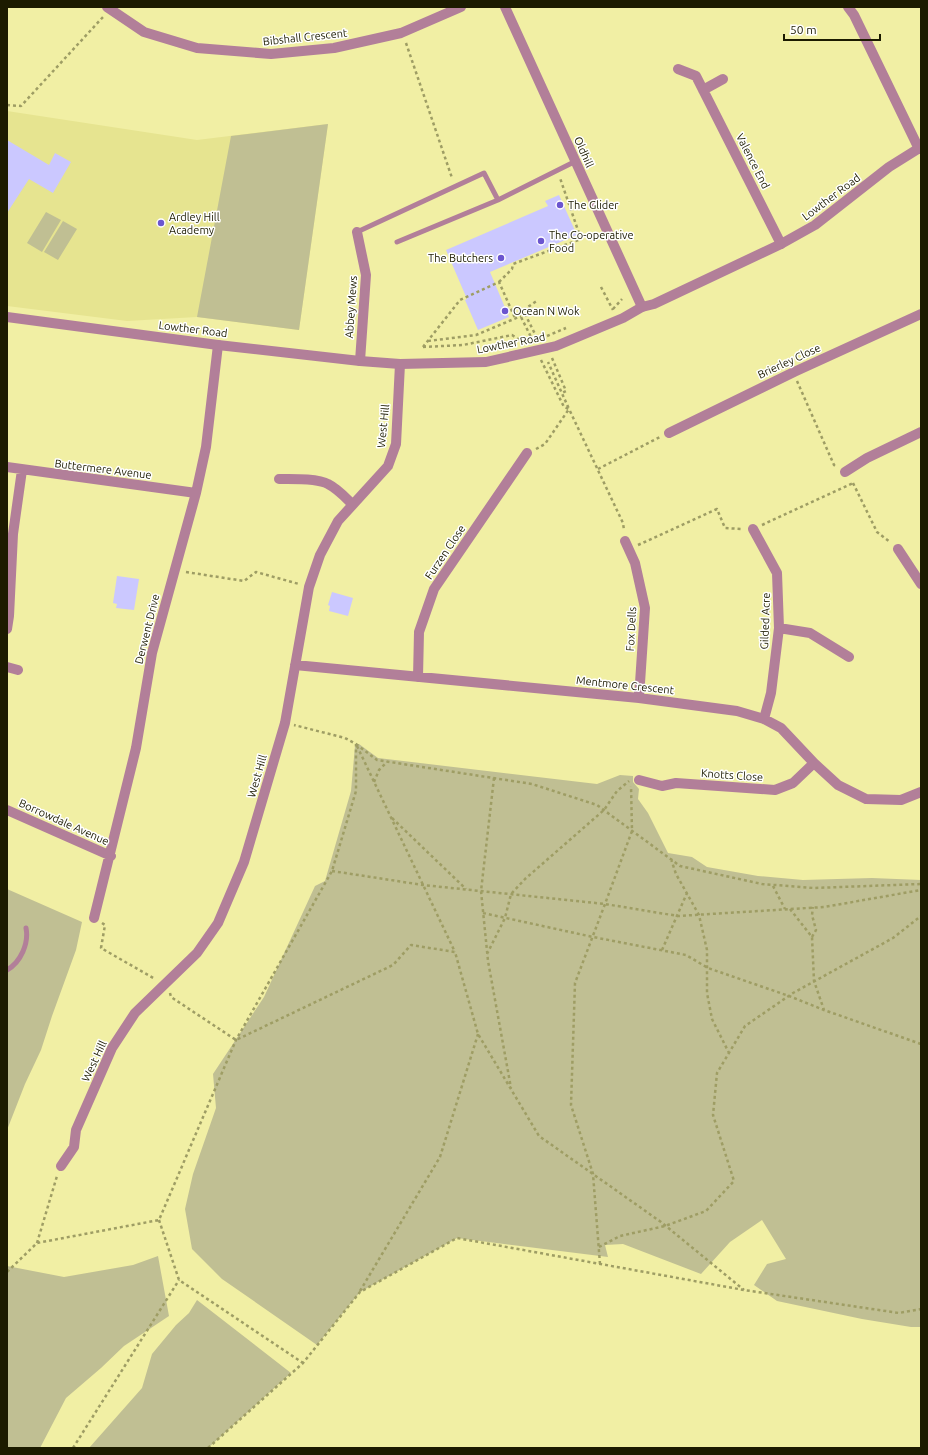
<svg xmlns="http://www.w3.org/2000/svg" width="928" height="1455" font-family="Ubuntu,sans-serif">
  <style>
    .built { fill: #e6e490 }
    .green { fill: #c0bf93 }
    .building { fill: #cbc8ff }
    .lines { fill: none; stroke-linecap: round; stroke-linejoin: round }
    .path { stroke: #9e9d64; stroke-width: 2.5; stroke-dasharray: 3 3; stroke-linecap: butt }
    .service { stroke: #b27f99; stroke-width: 5 }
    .minor { stroke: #b27f99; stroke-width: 10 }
    .tertiary { stroke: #b27f99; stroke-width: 10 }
    .poi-dot { fill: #6b55cf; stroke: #fff; stroke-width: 1.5 }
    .labels { text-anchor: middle; stroke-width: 3; stroke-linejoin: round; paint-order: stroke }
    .street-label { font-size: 11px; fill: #1c1b00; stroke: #fff }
    .poi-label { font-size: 11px; fill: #1c1b00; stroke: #fff; text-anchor: start }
  </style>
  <rect width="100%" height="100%" fill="#f1efa4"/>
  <path class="built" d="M7 111 197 140 328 124 299 330 197 317 127 321 7 306Z"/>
  <path class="green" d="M328 124 299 330 197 317 231 136Z
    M46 212 61 220 42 252 27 243Z
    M63 221 77 229 58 260 44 252Z
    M359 744 378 758 597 784 620 775 633 776V782L639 789 638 799 648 813 668 853 692 857 707 867 758 876 803 880 872 878 921 880V1327H911L862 1319 777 1301 754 1285 767 1264 786 1259 762 1220 730 1242 701 1274 623 1244 605 1245 608 1257 457 1238 360 1292 317 1345 222 1279 192 1249 185 1209 193 1174 216 1108 213 1074 264 997 315 886 325 881 351 791 355 746Z
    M7 889 82 922 76 950 52 1016 41 1050 25 1084 7 1130Z
    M158 1256 169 1316 124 1346 101 1368 66 1398 40 1448H7V1266L64 1277 133 1265Z
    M197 1300 291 1373 208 1448H89L142 1388 152 1354 176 1325 189 1313Z"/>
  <path class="building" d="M7 140 49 165 55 153 71 162 53 193 29 179 7 213Z
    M559 195 577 235 490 272 509 317 478 330 465 300 467 299 446 250 548 206 545 201Z
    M117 576 139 579 134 610 116 608 117 604 113 603Z
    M332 592 353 598 348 616 329 611 330 606 328 605Z"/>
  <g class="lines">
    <path class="path" d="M406 43 452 178
      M7 105 21 106 103 17
      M499 282 512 269 513 264 581 239 560 178
      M601 287 613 310
      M525 309 519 313 533 341
      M613 309 622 299
      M547 336 566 328
      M537 338 525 314V309L538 300
      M428 341 476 335 521 316
      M423 347 463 345 512 335 523 342
      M423 347 460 300 499 282 515 318
      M552 358 566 391 562 393
      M541 360 564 407 569 409 623 523 624 530
      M797 381 834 465 837 467
      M536 449 545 444 569 409 548 362
      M598 469 660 437
      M853 483 877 532 890 542
      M762 525 853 483
      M638 545 717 509 725 528 742 529
      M186 572 244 581 256 572 299 584
      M356 744 377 760 532 784 597 805 680 866 762 884 814 888 921 884
      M357 746 455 952
      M494 778 481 891 488 961 511 1088
      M374 782 379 770 387 762
      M392 818 466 889
      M671 859 676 874 699 915 707 950V993L712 1019 729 1053
      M332 871 423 885 605 904 678 916 824 907 921 890
      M773 886 785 909
      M790 909 812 937 814 981 824 1010 921 1044
      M483 913 593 937 686 955 708 968 789 996 824 1010
      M102 923 105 925 101 948 155 979
      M812 937 816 930 812 915 813 907
      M662 950 687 893
      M487 954 505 918 511 894 525 879 604 810 617 791 629 781
      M170 993 171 997 236 1040 393 965 411 945 455 952 478 1034 539 1136 661 1222 744 1290
      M159 1220 179 1280 303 1363
      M37 1243 57 1176
      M599 1247 620 1236 665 1226 706 1211 734 1181 713 1115 717 1073 745 1026 793 993 893 938 921 916
      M600 1264 593 1174 571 1105 575 983 605 904 632 831 631 786
      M7 1272 37 1243 159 1220 236 1040 332 871 356 791V744L345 738 294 725
      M360 1291 440 1157 478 1034
      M73 1448 179 1280
      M208 1448 303 1363 360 1292 457 1238 744 1290 899 1313 921 1309"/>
    <path class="service" d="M357 232 484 173 498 200 576 161
      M397 242 498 200
      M7 970C21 962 29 943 26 928"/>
    <path class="minor" d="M107 7 144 32 197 48 271 54 334 48 401 33 461 7
      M505 7 642 307
      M848 7 854 15 919 149
      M678 69 696 76 781 244
      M703 90 723 79
      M357 232 366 275 360 361
      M669 433 794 372 921 314
      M7 467 196 493
      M845 472 867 458 921 432
      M279 479C291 479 318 478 328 484 338 489 345 497 352 504
      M753 529 777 573 779 628 771 693 764 719
      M625 541 635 563 645 608 639 698
      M898 549 921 584
      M779 628 810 633 849 657
      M7 629 9 616 13 534 22 470
      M295 665 639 698 737 711 764 719 781 728 814 763 838 785 866 799 901 800 921 792
      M7 667 18 670
      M418 677 419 632 434 589 527 453
      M639 780 662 786 676 783 775 790 793 783 814 763
      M7 810 111 856
      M94 918 136 748 152 653 196 493 206 447 218 345
      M61 1166 74 1147 76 1130 112 1048 135 1013 197 953 218 923 244 862 285 723 309 587 320 555 338 521 388 466 396 444 400 364"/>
    <path class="tertiary" d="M7 317 218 345 360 361 400 364 486 362 556 346 623 318 642 307 654 304 781 244 815 225 889 167 921 147"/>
  </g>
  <g class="poi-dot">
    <circle cx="560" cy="205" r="4"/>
    <circle cx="161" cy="223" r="4"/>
    <circle cx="541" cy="241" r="4"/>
    <circle cx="501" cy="258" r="4"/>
    <circle cx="505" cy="311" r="4"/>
  </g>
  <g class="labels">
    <g class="street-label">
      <text transform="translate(305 37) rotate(-6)" y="4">Bibshall Crescent</text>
      <text transform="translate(584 152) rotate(66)" y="4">Oldhill</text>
      <text transform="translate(753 161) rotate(63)" y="4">Valence End</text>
      <text transform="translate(831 197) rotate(-37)" y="4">Lowther Road</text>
      <text transform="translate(351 307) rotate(-86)" y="4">Abbey Mews</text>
      <text transform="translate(193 329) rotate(7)" y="4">Lowther Road</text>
      <text transform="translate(511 343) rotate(-11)" y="4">Lowther Road</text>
      <text transform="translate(789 361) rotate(-25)" y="4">Brierley Close</text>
      <text transform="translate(383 426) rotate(-84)" y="4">West Hill</text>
      <text transform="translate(103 469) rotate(7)" y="4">Buttermere Avenue</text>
      <text transform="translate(445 552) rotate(-56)" y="4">Furzen Close</text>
      <text transform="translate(765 621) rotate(-88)" y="4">Gilded Acre</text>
      <text transform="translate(147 629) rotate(-76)" y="4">Derwent Drive</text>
      <text transform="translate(631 629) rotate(-87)" y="4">Fox Dells</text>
      <text transform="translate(625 685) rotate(6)" y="4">Mentmore Crescent</text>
      <text transform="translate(732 775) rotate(4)" y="4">Knotts Close</text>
      <text transform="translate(257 776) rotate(-74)" y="4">West Hill</text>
      <text transform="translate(64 822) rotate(24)" y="4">Borrowdale Avenue</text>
      <text transform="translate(94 1061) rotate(-65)" y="4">West Hill</text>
    </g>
    <g class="poi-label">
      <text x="568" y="209">The Glider</text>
      <text x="169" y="221">Ardley Hill<tspan x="169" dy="13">Academy</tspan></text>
      <text x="549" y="239">The Co-operative<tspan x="549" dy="13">Food</tspan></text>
      <text x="493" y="262" text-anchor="end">The Butchers</text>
      <text x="513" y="315">Ocean N Wok</text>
    </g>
  </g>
  <rect width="928" height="1455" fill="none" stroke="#1c1b00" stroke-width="16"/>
  <path d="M784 34v6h96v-6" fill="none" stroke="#1c1b00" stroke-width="2"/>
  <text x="790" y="34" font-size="12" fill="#1c1b00" stroke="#ffffff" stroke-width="3" paint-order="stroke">50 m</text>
</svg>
